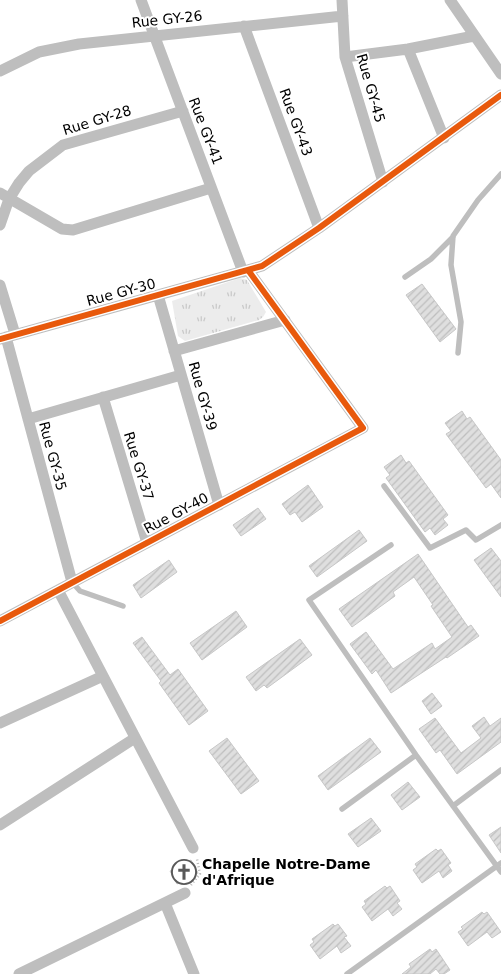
<svg xmlns="http://www.w3.org/2000/svg" width="501" height="974" font-family="'DejaVu Sans',sans-serif">
  <style>
    .grass { fill: url(#grass-tufts) }
    .building { fill: url(#building-hatch); stroke: #c7c7c7 }
    .lines { fill: none; stroke-linecap: round; stroke-linejoin: round }
    .path { stroke: #b9b9b9; stroke-width: 2.5; stroke-dasharray: 1 2.5; stroke-linecap: butt }
    .service { stroke: #bebebe; stroke-width: 5.5 }
    .minor { stroke: #bebebe; stroke-width: 11 }
    .cycleway-casing { stroke: #fff; stroke-width: 9 }
    .cycleway { stroke: #e8590c; stroke-width: 6 }
    .labels { text-anchor: middle; stroke-width: 4; stroke-linejoin: round; paint-order: stroke }
    .street-label { font-size: 14px; fill: #000; stroke: #fff }
    .poi-label { font-size: 14px; font-weight: bold; fill: #000; stroke: #fff; text-anchor: start }
  </style>
  <defs>
    <pattern id="grass-tufts" width="24" height="20" patternUnits="userSpaceOnUse" patternTransform="scale(1.25)"><rect width="24" height="20" fill="#ececec"/><path d="M3 7l-1-3M5 7V3M7 7l1-3M15 17l-1-3M17 17v-4M19 17l1-3" fill="none" stroke="#c9c9c9"/></pattern>
    <pattern id="building-hatch" width="6" height="6" patternUnits="userSpaceOnUse" patternTransform="scale(1.25)"><rect width="6" height="6" fill="#dfdfdf"/><path d="M-1 1l2-2M0 6l6-6M5 7l2-2" fill="none" stroke="#bebebe"/></pattern>
  </defs>
  <rect width="100%" height="100%" fill="#fff"/>
  <path class="grass" d="M240 278 247 280 266 312 263 317 259 320 185 341 178 336 172 301Z"/>
  <path class="building" d="M422 284 456 329 440 342 406 295Z
    M462 411 467 419 470 417 501 460V498L491 484 486 488 446 434 451 431 445 423Z
    M401 455 406 463 409 461 448 515 443 519 448 525 435 535 430 528 425 532 386 478 390 475 384 467Z
    M308 485 323 507 302 522 295 512 290 515 282 504Z
    M258 508 266 519 241 536 233 525Z
    M359 530 367 541 317 577 309 566Z
    M491 548 501 561V597L474 560Z
    M418 554 468 627 471 625 479 636 447 658 446 657 391 693 376 670 372 674 350 644 366 632 393 669 432 643 435 649 452 637 431 606 433 605 414 577 393 592 395 596 352 627 339 609Z
    M169 560 177 572 141 598 133 585Z
    M236 611 247 627 202 660 190 643Z
    M142 637 170 675 178 669 208 711 189 725 159 683 161 681 133 643Z
    M300 639 312 655 267 688 264 685 256 691 246 677Z
    M432 693 442 706 431 714 422 701Z
    M484 717 490 726 501 718V742L457 774 440 750 436 753 419 729 435 718 461 753 481 738 472 726Z
    M227 738 259 781 241 794 209 751Z
    M370 738 381 752 328 790 318 776Z
    M408 782 420 797 402 810 391 795Z
    M371 818 381 831 358 847 348 834Z
    M501 827V853L489 835Z
    M436 849 438 851 441 849 451 863 448 865 452 871 443 878 439 871 422 883 413 870 417 867 415 864Z
    M191 860 198 873 177 884 170 871Z
    M385 886 387 888 390 886 400 901 397 903 402 909 393 916 388 909 372 921 362 907 366 904 364 901Z
    M482 912 484 914 487 912 501 932 492 938 487 932 468 946 458 932 463 929 461 927Z
    M333 924 335 926 338 924 347 936 344 937 351 946 341 953 337 946 320 959 310 945 314 942 312 939Z
    M430 949 432 952 436 949 450 970 444 974H440L436 969 430 974H402L411 967 409 964Z"/>
  <g class="lines">
    <path class="path" d="M191 885 200 874 197 859"/>
    <path class="service" d="M405 277 431 259 453 237
      M458 353 461 322 451 265 453 236 478 200 501 174
      M384 486 430 548 466 530 476 540 501 525
      M391 545 309 600 416 755 501 872
      M72 582 80 591 123 606
      M453 806 501 770
      M342 809 416 755
      M347 974 501 863"/>
    <path class="minor" d="M141 0 243 272
      M342 0 345 57 383 182
      M450 0 501 74
      M244 26 319 228
      M408 49 444 138
      M345 57 408 49 474 36
      M0 71 39 52 79 44 343 16
      M0 193 62 229 73 230 211 188
      M0 225 9 199 19 183 29 171 63 145 183 111
      M0 285 15 334
      M158 295 219 505
      M6 337 72 582
      M0 339 262 266 319 228 501 95
      M174 351 285 320
      M103 397 147 543
      M28 419 181 375
      M58 590 193 848
      M0 621 363 428 248 270
      M0 723 103 676
      M0 825 135 738
      M165 903 194 974
      M19 974 185 893"/>
    <defs>
      <path id="cycleway" d="M0 339 262 266 319 228 501 95
        M0 621 363 428 248 270"/>
    </defs>
    <use href="#cycleway" class="cycleway-casing"/>
    <use href="#cycleway" class="cycleway"/>
  </g>
  <defs>
    <symbol id="church-ring" viewBox="-11 -11 22 22"><circle r="9.5" fill="#fff" stroke="#595959" stroke-width="1.5"/><path d="M-1.2-6h2.4v3.5h3.3v2.4h-3.3V6h-2.4V-.1h-3.3v-2.4h3.3Z" fill="#595959"/></symbol>
  </defs>
  <g fill-rule="evenodd">
    <use href="#church-ring" x="170" y="858" width="28" height="28"/>
  </g>
  <g class="labels">
    <g class="street-label">
      <text transform="translate(167 19) rotate(-6)" y="5">Rue GY-26</text>
      <text transform="translate(371 88) rotate(74)" y="5">Rue GY-45</text>
      <text transform="translate(97 120) rotate(-17)" y="5">Rue GY-28</text>
      <text transform="translate(296 122) rotate(70)" y="5">Rue GY-43</text>
      <text transform="translate(206 131) rotate(69)" y="5">Rue GY-41</text>
      <text transform="translate(121 292) rotate(-15)" y="5">Rue GY-30</text>
      <text transform="translate(203 396) rotate(74)" y="5">Rue GY-39</text>
      <text transform="translate(53 456) rotate(75)" y="5">Rue GY-35</text>
      <text transform="translate(139 466) rotate(73)" y="5">Rue GY-37</text>
      <text transform="translate(176 513) rotate(-28)" y="5">Rue GY-40</text>
    </g>
    <g class="poi-label">
      <text x="202" y="869">Chapelle Notre-Dame<tspan x="202" dy="16">d'Afrique</tspan></text>
    </g>
  </g>
</svg>
